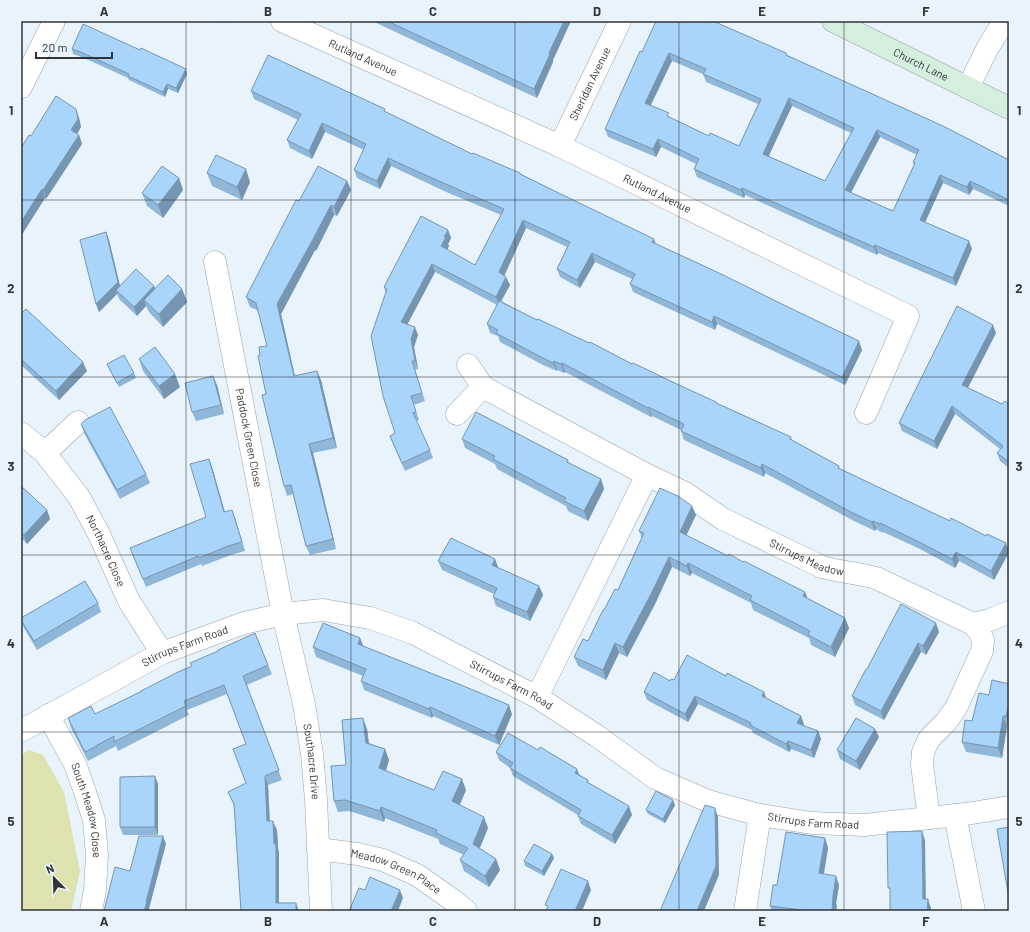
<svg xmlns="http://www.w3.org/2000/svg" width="1030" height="932" font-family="Barlow,sans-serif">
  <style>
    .green { fill: #dee2ae }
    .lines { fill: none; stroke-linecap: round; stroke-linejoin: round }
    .street-casing { stroke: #9aa3ab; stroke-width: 23 }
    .secondary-casing { stroke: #9aa3ab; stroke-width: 23 }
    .street { stroke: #fff; stroke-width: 22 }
    .secondary { stroke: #d6eede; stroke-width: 22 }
    .wall { fill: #91b7d8; fill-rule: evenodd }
    .shaded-wall { fill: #7695b0 }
    .building { fill: #a9d5fb; stroke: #7695b0; fill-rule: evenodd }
    .grid { fill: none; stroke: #303437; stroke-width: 1; stroke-opacity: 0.55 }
    .labels { text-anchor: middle; stroke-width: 3; stroke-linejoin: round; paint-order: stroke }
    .street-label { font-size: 11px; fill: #303437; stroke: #e9f3fb }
    .neatline { fill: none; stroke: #303437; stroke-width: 1.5 }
    .grid-label { font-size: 13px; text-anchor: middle; font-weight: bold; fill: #303437 }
  </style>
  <rect width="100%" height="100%" fill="#e9f3fb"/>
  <path class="green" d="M29 750 43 755 64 792 80 871 71 911H21V755Z"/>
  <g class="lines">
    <defs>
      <g id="street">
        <path id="s1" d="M282 21 560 146 908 316 866 413"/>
        <path d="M21 87 54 21"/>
        <path d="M968 88 987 49 1004 21"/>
        <path id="s2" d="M560 146 620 21"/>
        <path id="s3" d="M215 262 283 614 304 704 312 754 316 800 321 911"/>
        <path d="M468 365 483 387"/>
        <path id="s4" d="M457 414 483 387 647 475 685 493 723 519 822 567C840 572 858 573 876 578L973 624 979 631 983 640 982 651 956 708 946 722 929 739 923 752 922 765 929 818"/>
        <path id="s5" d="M21 433 45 453 79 497 99 534 114 568 129 601 162 653"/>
        <path d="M45 453 78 422"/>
        <path d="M973 624 990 620 1009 612"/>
        <path d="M537 697 647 475"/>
        <path id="s6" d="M48 715 75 764 85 792 94 820 97 855 95 890 91 911"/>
        <path id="s7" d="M21 731 162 653 244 623 283 614 323 610 370 618 413 633 537 697 597 736 655 778 708 801 760 815 812 823 864 825 966 814 1009 807"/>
        <path d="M955 815 974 911"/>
        <path id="s8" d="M318 849 358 854 383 860 417 875 454 901 466 911"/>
        <path d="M745 911 760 815"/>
      </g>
      <g id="secondary">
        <path id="s9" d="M833 21 1009 108"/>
      </g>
    </defs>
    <use href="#street" class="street-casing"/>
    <use href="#secondary" class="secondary-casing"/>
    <use href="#street" class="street"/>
    <use href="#secondary" class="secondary"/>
  </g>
  <path class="wall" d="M221 21H251L222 23Z
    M372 21H571L553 60V62L537 98Z
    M72 49 187 74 178 93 168 89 165 97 129 80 128 78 84 58 73 54Z
    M642 52 787 55 1009 160V206L973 189 969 195 943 183 925 222 972 249 956 286 878 253 877 255 745 195 744 198 697 177 694 169 696 164 661 147 656 157 608 137 605 129ZM672 61 703 74 706 82 758 104 739 146 709 136 670 118 650 105ZM792 106 851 133 825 181 768 156ZM880 137 917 155 913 162 914 165 893 211 851 193Z
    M251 91 386 112 472 154 520 173 521 174 656 244 792 309V310L862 350 845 385 717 324 715 330 633 292 630 284 632 279 595 262 580 288 560 277 557 269 567 247 526 228 504 275 510 285 501 301 537 320 716 402 717 403 791 437 792 440 839 466 840 469 1009 552 994 580 959 561 955 568 920 549 883 532V533L876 529 875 531 854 521 765 473 764 477 684 440 681 431V430L652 416 651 417 565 372 564 373 557 370V371L543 365 500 342 498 336 490 333 487 324 497 305 435 272 407 324 418 335 414 347 418 369 415 370 425 401 414 405 419 420 416 421 430 450 433 458 405 471 393 444 390 436 395 433 386 294 384 287 448 230 451 238 448 244 449 246 447 250 475 265 501 215 444 191 391 166 380 189 357 178 354 170 364 150 325 132 312 159 290 148 287 140 298 120 254 99Z
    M79 118 81 127 77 134 79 135 82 144 46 199 45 198 21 236V148L31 136Z
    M207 173 250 182 242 200 212 186Z
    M179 178 183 190 163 218 147 206 142 193Z
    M347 181 351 190 337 216 334 215 316 251 315 250 281 314 295 376 321 380 337 448 313 453 336 549 310 555 306 546 293 494 287 496 284 486 266 394 260 355 267 346 259 311 250 307 246 297 299 201Z
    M106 232 109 240 120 286H154L155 288 182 289 187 302 163 327 149 312 146 306 137 316 119 299 117 294 99 312 96 304Z
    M21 314 87 371 59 400 21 365Z
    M996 333 968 388 1002 404H1009V468L1000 461 997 453 1000 449 955 414 937 449 902 431 899 423Z
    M139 359 180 387 164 399 143 371Z
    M107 364 134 373 136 378 119 387 109 369Z
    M217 385 224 414 196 421 192 412Z
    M81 424 146 474 150 483 120 499 84 433Z
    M462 439 568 460 569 463 601 479 604 489 588 521 568 511 566 506 497 469 495 464 465 448Z
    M209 459 212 467 225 512 235 518 245 551 231 555 202 566 201 564 146 587 130 548 206 517Z
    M21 486 47 510 50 519 27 544 21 538Z
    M692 506 696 515 686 536 728 556 743 562 805 592 807 598 845 618 849 628 835 657 811 645 809 638 753 610 751 603 692 573 690 576 672 567 655 604 627 657 619 653 606 680 578 666 574 657 588 641 604 610 618 590 642 538 639 531Z
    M495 559 498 568 539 586 543 595 530 621 496 606 493 597 494 594 442 570 438 561Z
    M98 603 101 612 37 650 24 628 21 620Z
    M939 632 926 655 921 652 884 720 855 705 852 696 867 669Z
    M360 638 363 646 512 714 499 745 433 716 432 718 364 690 361 681 363 676 316 657 313 647Z
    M268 665 272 674 247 685 282 780 268 785 270 821 277 830 278 849 279 853 241 911 235 807 232 801 228 792 246 783V744L227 694 187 710 189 715 118 751 116 746 88 761 71 728 68 718 95 714Z
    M726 676 764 692 766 698 801 716 804 725 803 726 818 731 821 739 814 758 791 749 789 752 753 733 752 730 698 704 688 722 647 700 644 692 674 680Z
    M1009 684V727L1007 726 1002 758 966 752 962 742 972 721 989 695Z
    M367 729 369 743 385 749 389 760 386 771 434 790H466L460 805 488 828 479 849 496 859 500 870 489 887 464 871 460 860 464 855 440 844 438 839 385 818 384 822 349 811 338 812 334 801 346 765Z
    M879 737 860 770 840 759 837 750Z
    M496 752 580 775 588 780 589 783 632 815 615 844 581 824 578 816V815L513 776 510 768 499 760Z
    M158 784V835H123L120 827Z
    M675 805 665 823 648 814 646 810Z
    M825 838 828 848 824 874 839 885 836 904 837 906 836 911H772L770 906 777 885Z
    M552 854 554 858 544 876 525 866 524 861Z"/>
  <path class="shaded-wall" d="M564 21H571L553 60V62L537 98 534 89 549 53Z
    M669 53 672 61 648 111 645 103Z
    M186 69 187 74 178 93 176 88Z
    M167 84 168 89 165 97 163 92Z
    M789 98 792 106 766 162 763 154Z
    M76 109 79 118 81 127 74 139 71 130Z
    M322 123 325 132 312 159 309 151Z
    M877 130 880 137 848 198 845 190Z
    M79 135 82 144 46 199 43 190Z
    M658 139 661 147 656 157 653 149Z
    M388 158 391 166 380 189 377 181Z
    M246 169 250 182 242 200 237 187Z
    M940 175 943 183 923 227 920 220Z
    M179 178 183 190 163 218 158 205Z
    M347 181 351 190 337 216 334 207Z
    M970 181 973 189 969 195 967 187Z
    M742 188 745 195 744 198 741 190Z
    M42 189 45 198 21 236V222Z
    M331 205 334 215 316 251 312 241Z
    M523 220 526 228 502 281 499 272Z
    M448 230 451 238 448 244 449 246 444 255 441 246 444 237Z
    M106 232 109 240 121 290H116L117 294 99 312 96 304Z
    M654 239 657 247 652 242Z
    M312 241 315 250 281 314 297 386 294 376 277 304Z
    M969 241 972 249 956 286 953 278Z
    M875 245 878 253 877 255 874 247Z
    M592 253 595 262 580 288 577 280Z
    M432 264 435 272 404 331 401 322Z
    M506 277 510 285 499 305 496 297Z
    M154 286 157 295 144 300 146 306 137 316 134 307Z
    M182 289 187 302 163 327 159 314Z
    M714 316 717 324 715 330 712 322Z
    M993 325 996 333 965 393 962 385Z
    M415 327 418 335 414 347 418 369 415 361 411 339Z
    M859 341 862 350 845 385 842 377Z
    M554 361 557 370V371L553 363Z
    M83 362 87 371 59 400 56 391Z
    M562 363 565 372 564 373 561 364Z
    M317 371 321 380 337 448 333 438Z
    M175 374 180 387 164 399 159 386Z
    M213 376 217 385 224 414 221 405Z
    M952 406 955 414 937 449 934 441Z
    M648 407 652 416 651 417 648 408Z
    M309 444 313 453 336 549 333 539Z
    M209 459 212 467 227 520 224 512Z
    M762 464 765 473 764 477 761 468Z
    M601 479 604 489 588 521 584 511Z
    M692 506 696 515 683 542 680 532Z
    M47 510 50 519 27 544 24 535Z
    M232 510 235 518 245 551 242 542Z
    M873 521 876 529 875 531 872 522Z
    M1006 543 1009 552 994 580 991 571Z
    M956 552 959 561 955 568 952 559Z
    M669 557 672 567 655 604 627 657 623 647Z
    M495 559 498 567 495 574 492 565Z
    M688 563 692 573 690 576 687 566Z
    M539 586 543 595 530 621 527 612Z
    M805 592 809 602 803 596Z
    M845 618 849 628 835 657 831 647Z
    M936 623 939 632 926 655 923 646Z
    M360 638 364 648 358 644Z
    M615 643 619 653 606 680 603 670Z
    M918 643 921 652 884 720 881 711Z
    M764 692 767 700 762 696Z
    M695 696 698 704 688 722 685 714Z
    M509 705 512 714 499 745 495 736Z
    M1009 705V724L1006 716Z
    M430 707 433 716 432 718 429 709Z
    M801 716 804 725 800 732 797 723Z
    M1003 716 1007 726 1002 758 998 748Z
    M363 718 367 729 370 754 366 743Z
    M875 729 879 737 860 770 856 761Z
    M818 731 821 739 814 758 811 750Z
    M788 741 791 749 789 752 786 744Z
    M385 749 389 760 383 779 379 768Z
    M577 769 580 777 575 773Z
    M155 776 158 784V835L155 827Z
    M265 776 268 785 270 830 267 821Z
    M462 779 466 790 456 812 452 801Z
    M673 800 675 805 665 823 663 819Z
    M629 806 632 815 615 844 612 835Z
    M381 807 385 818 384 822 380 811Z
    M715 808 718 817 719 875 704 911H697Z
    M484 817 488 828 477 855 473 844Z
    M273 821 277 830 278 848 279 853V911L276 903 274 844Z
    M922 831 925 840 926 908 923 899Z
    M163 836 166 844 149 909 150 911H144L146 902Z
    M825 838 828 848 822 883 819 873Z
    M552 854 554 858 544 876 542 871Z
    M496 859 500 870 489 887 485 876Z
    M836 876 839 885 836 904 837 906 836 911H832L833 896Z
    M588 881 591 890 582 911H575Z
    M400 890 403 898 398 911H391Z
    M928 899 931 908V911H927Z
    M296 903 299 911H296Z"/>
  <path class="building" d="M387 21H564L549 53 550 54 534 89Z
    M656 21H713L786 53V55L943 126 1009 160V200L970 181 967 187 940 175 920 220 969 241 953 278 875 245 874 247 742 188 741 190 694 169 699 159 658 139 653 149 605 129 640 51 642 52ZM669 53 706 69 703 74 761 99 739 146 710 133 709 136 667 116 669 113 645 103ZM789 98 854 128 825 181 763 154ZM877 130 919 150 913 162 915 163 893 211 845 190Z
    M83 24 140 50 141 48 186 69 176 88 167 84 163 92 128 76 129 74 83 53 72 49Z
    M268 55 385 109 384 111 472 154 473 153 520 173V174L567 197 654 239 652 242 719 273 792 309 859 341 842 377 714 316 712 322 630 284 635 274 592 253 577 280 557 269 570 242 523 220 499 272 506 277 496 297 432 264 401 322 415 327 411 339 415 361H412L422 393 411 396 416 412 413 413 430 450 402 463 390 436 395 433 383 396 371 336 387 289 384 287 421 216 448 230 444 237H446L441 246 475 265 504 209 441 182 388 158 377 181 354 170 366 144 322 123 309 151 287 140 301 114 251 91Z
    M56 96 76 109 78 119 71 130 79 135 43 190 42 189 21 222V148L29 135 31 136Z
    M216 155 246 169 237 187 207 173Z
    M162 166 179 178 158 205 142 193Z
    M318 166 347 181 334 207 331 205 312 241 277 304 294 376 317 371 333 438 309 444 333 539 306 546 291 485 284 486 262 395 266 394 258 356 260 355 259 347 267 346 256 303 246 297 296 200 299 201Z
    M106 232 118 282 96 304 80 240Z
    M136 269 154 286 134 307 116 290Z
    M168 275 182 289 159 314 144 300Z
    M499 301 537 320 538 319 589 343 590 342 632 364 633 363 679 385 716 402V403L791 437 790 439 839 466 838 468 950 521 951 518 986 536 987 534 1006 543 991 571 956 552 952 559 917 541 880 523V524L873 521 872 522 851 512 762 464 761 468 681 431 684 424 648 407V408L562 363 561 364 554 361 553 363 539 356 496 333 498 330 487 324Z
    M957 306 993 325 962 385 1002 404 1005 401 1009 404V462L997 453 1003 446 952 406 934 441 899 423Z
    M26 309 83 362 56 391 21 359V314Z
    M155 347 175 374 159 386 139 359Z
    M124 355 134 373 117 383 107 364Z
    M213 376 221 405 192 412 185 383Z
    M110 407 146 474 117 490 81 424 85 420Z
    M476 412 568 460 567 462 601 479 584 511 564 501 566 498 493 459 495 456 462 439Z
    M209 459 224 512 232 510 242 542 228 546 199 558 198 556 143 579 130 548 206 517 190 464Z
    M21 486 47 510 24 535 21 532Z
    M660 488 678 496 692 506 680 532 728 556 729 554 743 562 744 561 787 583 805 592 803 596 845 618 831 647 808 635 810 631 750 600 752 596 688 563 687 566 669 557 651 594 623 647 615 643 603 670 574 657 583 639 588 641 603 610H604L615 589 618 590 644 533 639 531Z
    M451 538 495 559 492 565 539 586 527 612 493 597 497 588 438 561Z
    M85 581 98 603 34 641 21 620V618Z
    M901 604 936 623 923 646 918 643 881 711 852 696 866 669H867Z
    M323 623 360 638 358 644 448 680H449L509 705 495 736 430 707 429 709 361 681 366 669 313 647Z
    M255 633 268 665 243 676 279 770 265 776 267 821H273L274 844H276V903H296V911H241L234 804 228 792 246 783 233 749 246 744 224 685 184 701 186 706 114 742V736L85 752 68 718 91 706 95 714 142 691H141L178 672 192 666 190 663 218 651V650Z
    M687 655 726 676 727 673 764 692 762 696 801 716 797 723 818 731 811 750 788 741 786 744 750 725 751 723 695 696 685 714 644 692 654 672 670 681 671 679 674 680Z
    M992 680 1009 684V705L1006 716H1003L998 748 962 742 965 720 972 721 979 693 989 695Z
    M363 718 366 743 385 749 379 768 434 790 443 771 462 779 452 801 484 817 473 844 496 859 485 876 460 860 468 848 436 833 437 830 381 807 380 811 345 800 334 801 331 766 346 765 342 720Z
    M856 718 875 729 856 761 837 750Z
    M508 733 538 750 540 747 577 769 575 773 588 780 587 782 629 806 612 835 578 816 581 810 510 768 513 763 496 752Z
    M155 776V827H120V777Z
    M656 791 673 800 663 819 646 810Z
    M705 805 715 808 716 866 697 911H660Z
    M1009 827V898L997 829Z
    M922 831 923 899H928L927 911H890V888H888L887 832Z
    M786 832 825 838 819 873 836 876 833 896 832 911H801L802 910 770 906 773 885H777Z
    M139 836H163L146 902H147L144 911H104L115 867 130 871Z
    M534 844 552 854 542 871 524 861Z
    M561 869 588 881 575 911H546L548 906 545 905Z
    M370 877 400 890 391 911H349L359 888 365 890Z"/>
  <path class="grid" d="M186 21V911M351 21V911M515 21V911M679 21V911M844 21V911M21 200H1009M21 377H1009M21 555H1009M21 732H1009"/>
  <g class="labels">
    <g class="street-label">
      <text dy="4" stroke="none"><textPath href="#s1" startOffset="89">Rutland Avenue</textPath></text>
      <text dy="4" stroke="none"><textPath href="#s9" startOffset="98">Church Lane</textPath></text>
      <text dy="4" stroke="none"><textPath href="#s2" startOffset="69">Sheridan Avenue</textPath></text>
      <text dy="4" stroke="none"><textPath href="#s1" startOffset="413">Rutland Avenue</textPath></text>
      <text dy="4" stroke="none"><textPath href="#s3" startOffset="179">Paddock Green Close</textPath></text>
      <text dy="4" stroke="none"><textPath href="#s5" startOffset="147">Northacre Close</textPath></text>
      <text dy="4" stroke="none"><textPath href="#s4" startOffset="404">Stirrups Meadow</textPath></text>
      <text dy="4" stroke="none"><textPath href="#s7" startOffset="185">Stirrups Farm Road</textPath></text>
      <text dy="4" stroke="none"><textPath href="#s7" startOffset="533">Stirrups Farm Road</textPath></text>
      <text dy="4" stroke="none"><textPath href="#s3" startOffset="509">Southacre Drive</textPath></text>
      <text dy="4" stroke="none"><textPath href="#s6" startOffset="104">South Meadow Close</textPath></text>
      <text dy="4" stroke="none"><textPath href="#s7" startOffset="870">Stirrups Farm Road</textPath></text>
      <text dy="4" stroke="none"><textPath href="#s8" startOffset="82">Meadow Green Place</textPath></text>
    </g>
  </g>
  <rect width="1030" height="932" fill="none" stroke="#e9f3fb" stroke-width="44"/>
  <g transform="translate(54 878) rotate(337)" stroke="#e9f3fb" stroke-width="3" paint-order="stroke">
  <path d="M0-3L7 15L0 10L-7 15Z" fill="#303437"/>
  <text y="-6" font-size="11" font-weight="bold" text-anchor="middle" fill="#303437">N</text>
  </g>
  <path d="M36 52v6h76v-6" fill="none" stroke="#303437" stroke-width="2"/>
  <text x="42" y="52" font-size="12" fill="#303437" stroke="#e9f3fb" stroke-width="3" paint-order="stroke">20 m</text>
  <rect x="22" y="22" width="986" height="888" class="neatline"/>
  <g class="grid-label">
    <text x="104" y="16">A</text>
    <text x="268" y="16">B</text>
    <text x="433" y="16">C</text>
    <text x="597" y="16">D</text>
    <text x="762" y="16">E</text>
    <text x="926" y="16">F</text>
    <text x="11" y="115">1</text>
    <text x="1019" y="115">1</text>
    <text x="11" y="293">2</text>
    <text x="1019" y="293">2</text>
    <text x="11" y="471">3</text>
    <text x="1019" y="471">3</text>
    <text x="11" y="648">4</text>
    <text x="1019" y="648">4</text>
    <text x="11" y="826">5</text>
    <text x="1019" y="826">5</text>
    <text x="104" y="926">A</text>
    <text x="268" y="926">B</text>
    <text x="433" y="926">C</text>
    <text x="597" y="926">D</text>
    <text x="762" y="926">E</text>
    <text x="926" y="926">F</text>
  </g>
</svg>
